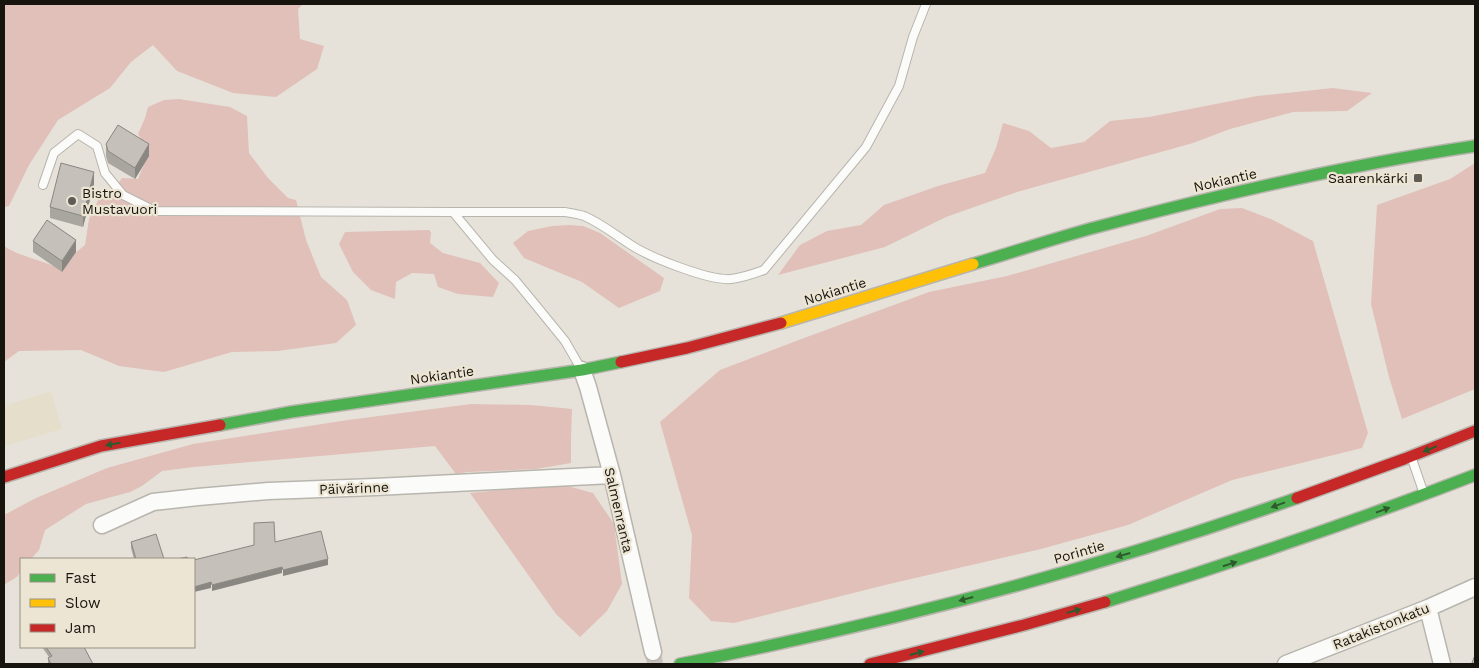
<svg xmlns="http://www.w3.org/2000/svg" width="1479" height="668" font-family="'Work Sans',sans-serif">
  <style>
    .built { fill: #e5decb }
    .green { fill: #e0c0b9 }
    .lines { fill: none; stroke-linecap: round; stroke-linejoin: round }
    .street-tunnel { stroke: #c7c3bb; stroke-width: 16; stroke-dasharray: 16 8; stroke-linecap: butt }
    .lane-casing { stroke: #b8b5ae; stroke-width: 10 }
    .street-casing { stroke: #b8b5ae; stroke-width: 19 }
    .fast-casing { stroke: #b8b5ae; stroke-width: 14 }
    .slow-casing { stroke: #b8b5ae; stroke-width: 14 }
    .jam-casing { stroke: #b8b5ae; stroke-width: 14 }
    .lane { stroke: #fbfbf9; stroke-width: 8 }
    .street { stroke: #fbfbf9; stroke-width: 16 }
    .fast { stroke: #4caf50; stroke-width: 11 }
    .slow { stroke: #ffc107; stroke-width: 11 }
    .jam { stroke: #c62828; stroke-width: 11 }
    .wall { fill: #a9a59f }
    .shaded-wall { fill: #8a8682 }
    .building { fill: #c5c0b9; stroke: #8a8682 }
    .oneway { fill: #2f5a2c }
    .poi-dot { fill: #5f5c55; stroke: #ece5d3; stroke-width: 2 }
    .labels { text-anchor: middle; stroke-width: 4.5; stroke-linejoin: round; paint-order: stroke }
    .poi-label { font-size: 14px; fill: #17140e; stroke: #ece5d3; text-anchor: end }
    .street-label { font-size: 14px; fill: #17140e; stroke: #ece5d3 }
  </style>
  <rect width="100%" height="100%" fill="#e6e2d9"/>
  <path class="built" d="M51 391 62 429 4 446V406Z"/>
  <path class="green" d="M4 4H303L298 9 300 39 324 46 317 69 276 97 233 93 177 71 153 45 131 62 110 88 58 120 29 165 9 206 4 207Z
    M1333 88 1372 93 1347 111 1293 112 1230 129 1193 143 1017 192 946 217 885 247 778 275 800 245 827 231 861 225 884 205 938 186 985 173 996 148 1003 123 1029 131 1051 148 1084 142 1110 121 1149 117 1257 96Z
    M179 99 230 107 247 116 249 153 268 178 288 198 296 200 306 240 321 277 347 300 356 325 336 343 278 351 232 352 164 372 119 366 81 350 19 351 4 362V246C22 258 41 259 59 269L65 261 85 245 89 219 102 192 114 189 122 178 138 179 149 152 138 134 145 118 148 107 164 100Z
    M1475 163V389L1402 419 1389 377 1371 304 1377 205 1450 179Z
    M1242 208 1273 220 1313 241 1368 433 1362 448 1232 480 1128 525 1041 549 885 585 734 623 711 621 689 598 692 535 660 422 720 370 796 341 929 292 1007 276 1146 236 1220 209Z
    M569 225 583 226 600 233 664 278 660 291 619 308 582 282 524 258 513 243 528 231 552 226Z
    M429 230 431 232 430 243 443 253 480 263 499 283 493 297 458 294 438 287 434 274 412 273 396 282 395 299 371 290 353 272 339 244 345 232Z
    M471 404 531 405 572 409 571 439V463L536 469 467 472 456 474 435 446 194 467 162 471 142 486 130 492 86 504 45 530 39 550 31 559H21C21 578 19 575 4 585V515L36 498 107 468 193 444 348 420Z
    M560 484 593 493 614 524 622 584 607 611 580 637 556 614 470 493Z"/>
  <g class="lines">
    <path class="street-tunnel" d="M653 652 655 664"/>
    <defs>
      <path id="lane" d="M43 185 54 153 78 134 97 146 105 173 123 195 155 211 453 212 493 260 515 280 534 303 565 341 580 367
        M453 212H565C571 213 578 214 584 216 603 224 619 238 636 248 655 259 710 281 731 279 742 278 753 274 764 270L866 147 899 86 913 37 926 4
        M1412 459 1423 491"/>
      <path id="street" d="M582 370 588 387 612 475 653 652
        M102 525 153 502 198 497 268 491 375 487 612 475
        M1428 608 1442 664
        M1286 664 1428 608 1475 587"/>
      <path id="fast" d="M973 264C1014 252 1055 238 1097 227 1221 194 1348 165 1475 146
        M220 425 291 412 582 370 621 362
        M1105 602C1230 564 1353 522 1475 475
        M680 664C890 623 1096 569 1297 498"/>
      <path id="slow" d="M781 323 973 264"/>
      <path id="jam" d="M621 362 687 348 781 323
        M4 477 101 446 220 425
        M1297 498 1404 459 1475 431
        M870 664 1024 625 1105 602"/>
    </defs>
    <use href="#lane" class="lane-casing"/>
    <use href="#street" class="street-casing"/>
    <use href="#fast" class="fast-casing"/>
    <use href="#slow" class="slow-casing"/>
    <use href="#jam" class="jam-casing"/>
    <use href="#lane" class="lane"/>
    <use href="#street" class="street"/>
    <use href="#fast" class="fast"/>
    <use href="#slow" class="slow"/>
    <use href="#jam" class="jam"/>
  </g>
  <path class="wall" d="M106 144 149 156 135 179 108 163 106 156Z
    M94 184 83 227 50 218V207Z
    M33 241 76 252 62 272 33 252Z
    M131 542 164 559H134L131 548Z
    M42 647H84L93 664H48V658L49 657Z"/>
  <path class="shaded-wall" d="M149 144V156L135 179V168Z
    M94 172V184L83 227V216Z
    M76 240V252L62 272V261Z
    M328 559V565L283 576V570Z
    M282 567V573L212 591V585Z
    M211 582V588L194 592V587Z"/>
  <path class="building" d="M118 125 149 144 135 168 108 151 106 144Z
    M61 163 94 172 83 216 50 207Z
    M47 220 76 240 62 261 33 241Z
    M274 522 275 542 321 531 328 559 283 570 282 567 212 585 211 582 194 587V560L254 545V523Z
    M156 534 164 559H136L131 542Z
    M187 557 188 559H177Z
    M46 647H84L93 664H51L48 658 52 656Z
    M1475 655V664H1474L1472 663Z"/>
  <defs><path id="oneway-solid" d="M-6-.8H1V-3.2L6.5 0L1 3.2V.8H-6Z" transform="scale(1.25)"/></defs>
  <g class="oneway">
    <use href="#oneway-solid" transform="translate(113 444) rotate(170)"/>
    <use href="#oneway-solid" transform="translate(1430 449) rotate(158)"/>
    <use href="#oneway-solid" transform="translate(1278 505) rotate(160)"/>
    <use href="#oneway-solid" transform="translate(1383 510) rotate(-20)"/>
    <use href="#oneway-solid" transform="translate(1123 555) rotate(164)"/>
    <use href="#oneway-solid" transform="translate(1230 564) rotate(-18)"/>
    <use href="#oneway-solid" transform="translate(966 599) rotate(165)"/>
    <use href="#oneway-solid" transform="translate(1074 611) rotate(-16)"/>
    <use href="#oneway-solid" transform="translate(917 653) rotate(-15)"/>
  </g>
  <g class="poi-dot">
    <rect x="1413" y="173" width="10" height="10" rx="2.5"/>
    <circle cx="72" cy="201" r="5"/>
  </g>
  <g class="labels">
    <g class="poi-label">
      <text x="1408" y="183">Saarenkärki</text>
      <text x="82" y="198" text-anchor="start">Bistro<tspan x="82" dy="16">Mustavuori</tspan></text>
    </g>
    <g class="street-label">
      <text transform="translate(1225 180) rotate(-13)" y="5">Nokiantie</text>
      <text transform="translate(835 291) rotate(-17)" y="5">Nokiantie</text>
      <text transform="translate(442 375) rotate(-8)" y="5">Nokiantie</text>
      <text transform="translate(354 488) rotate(-2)" y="5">Päivärinne</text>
      <text transform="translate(619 510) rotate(77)" y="5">Salmenranta</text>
      <text transform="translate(1079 552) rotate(-16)" y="5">Porintie</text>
      <text transform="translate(1381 626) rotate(-22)" y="5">Ratakistonkatu</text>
    </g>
  </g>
  <rect width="1479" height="668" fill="none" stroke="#17140e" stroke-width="10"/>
  <rect x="20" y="558" width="175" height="90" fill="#ece5d3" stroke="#979184"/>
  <rect x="30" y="574" width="25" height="8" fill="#4caf50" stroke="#979184"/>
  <text x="65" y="583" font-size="15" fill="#17140e">Fast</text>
  <rect x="30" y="599" width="25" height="8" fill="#ffc107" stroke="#979184"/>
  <text x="65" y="608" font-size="15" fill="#17140e">Slow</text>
  <rect x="30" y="624" width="25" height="8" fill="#c62828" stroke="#979184"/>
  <text x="65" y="633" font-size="15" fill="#17140e">Jam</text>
</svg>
